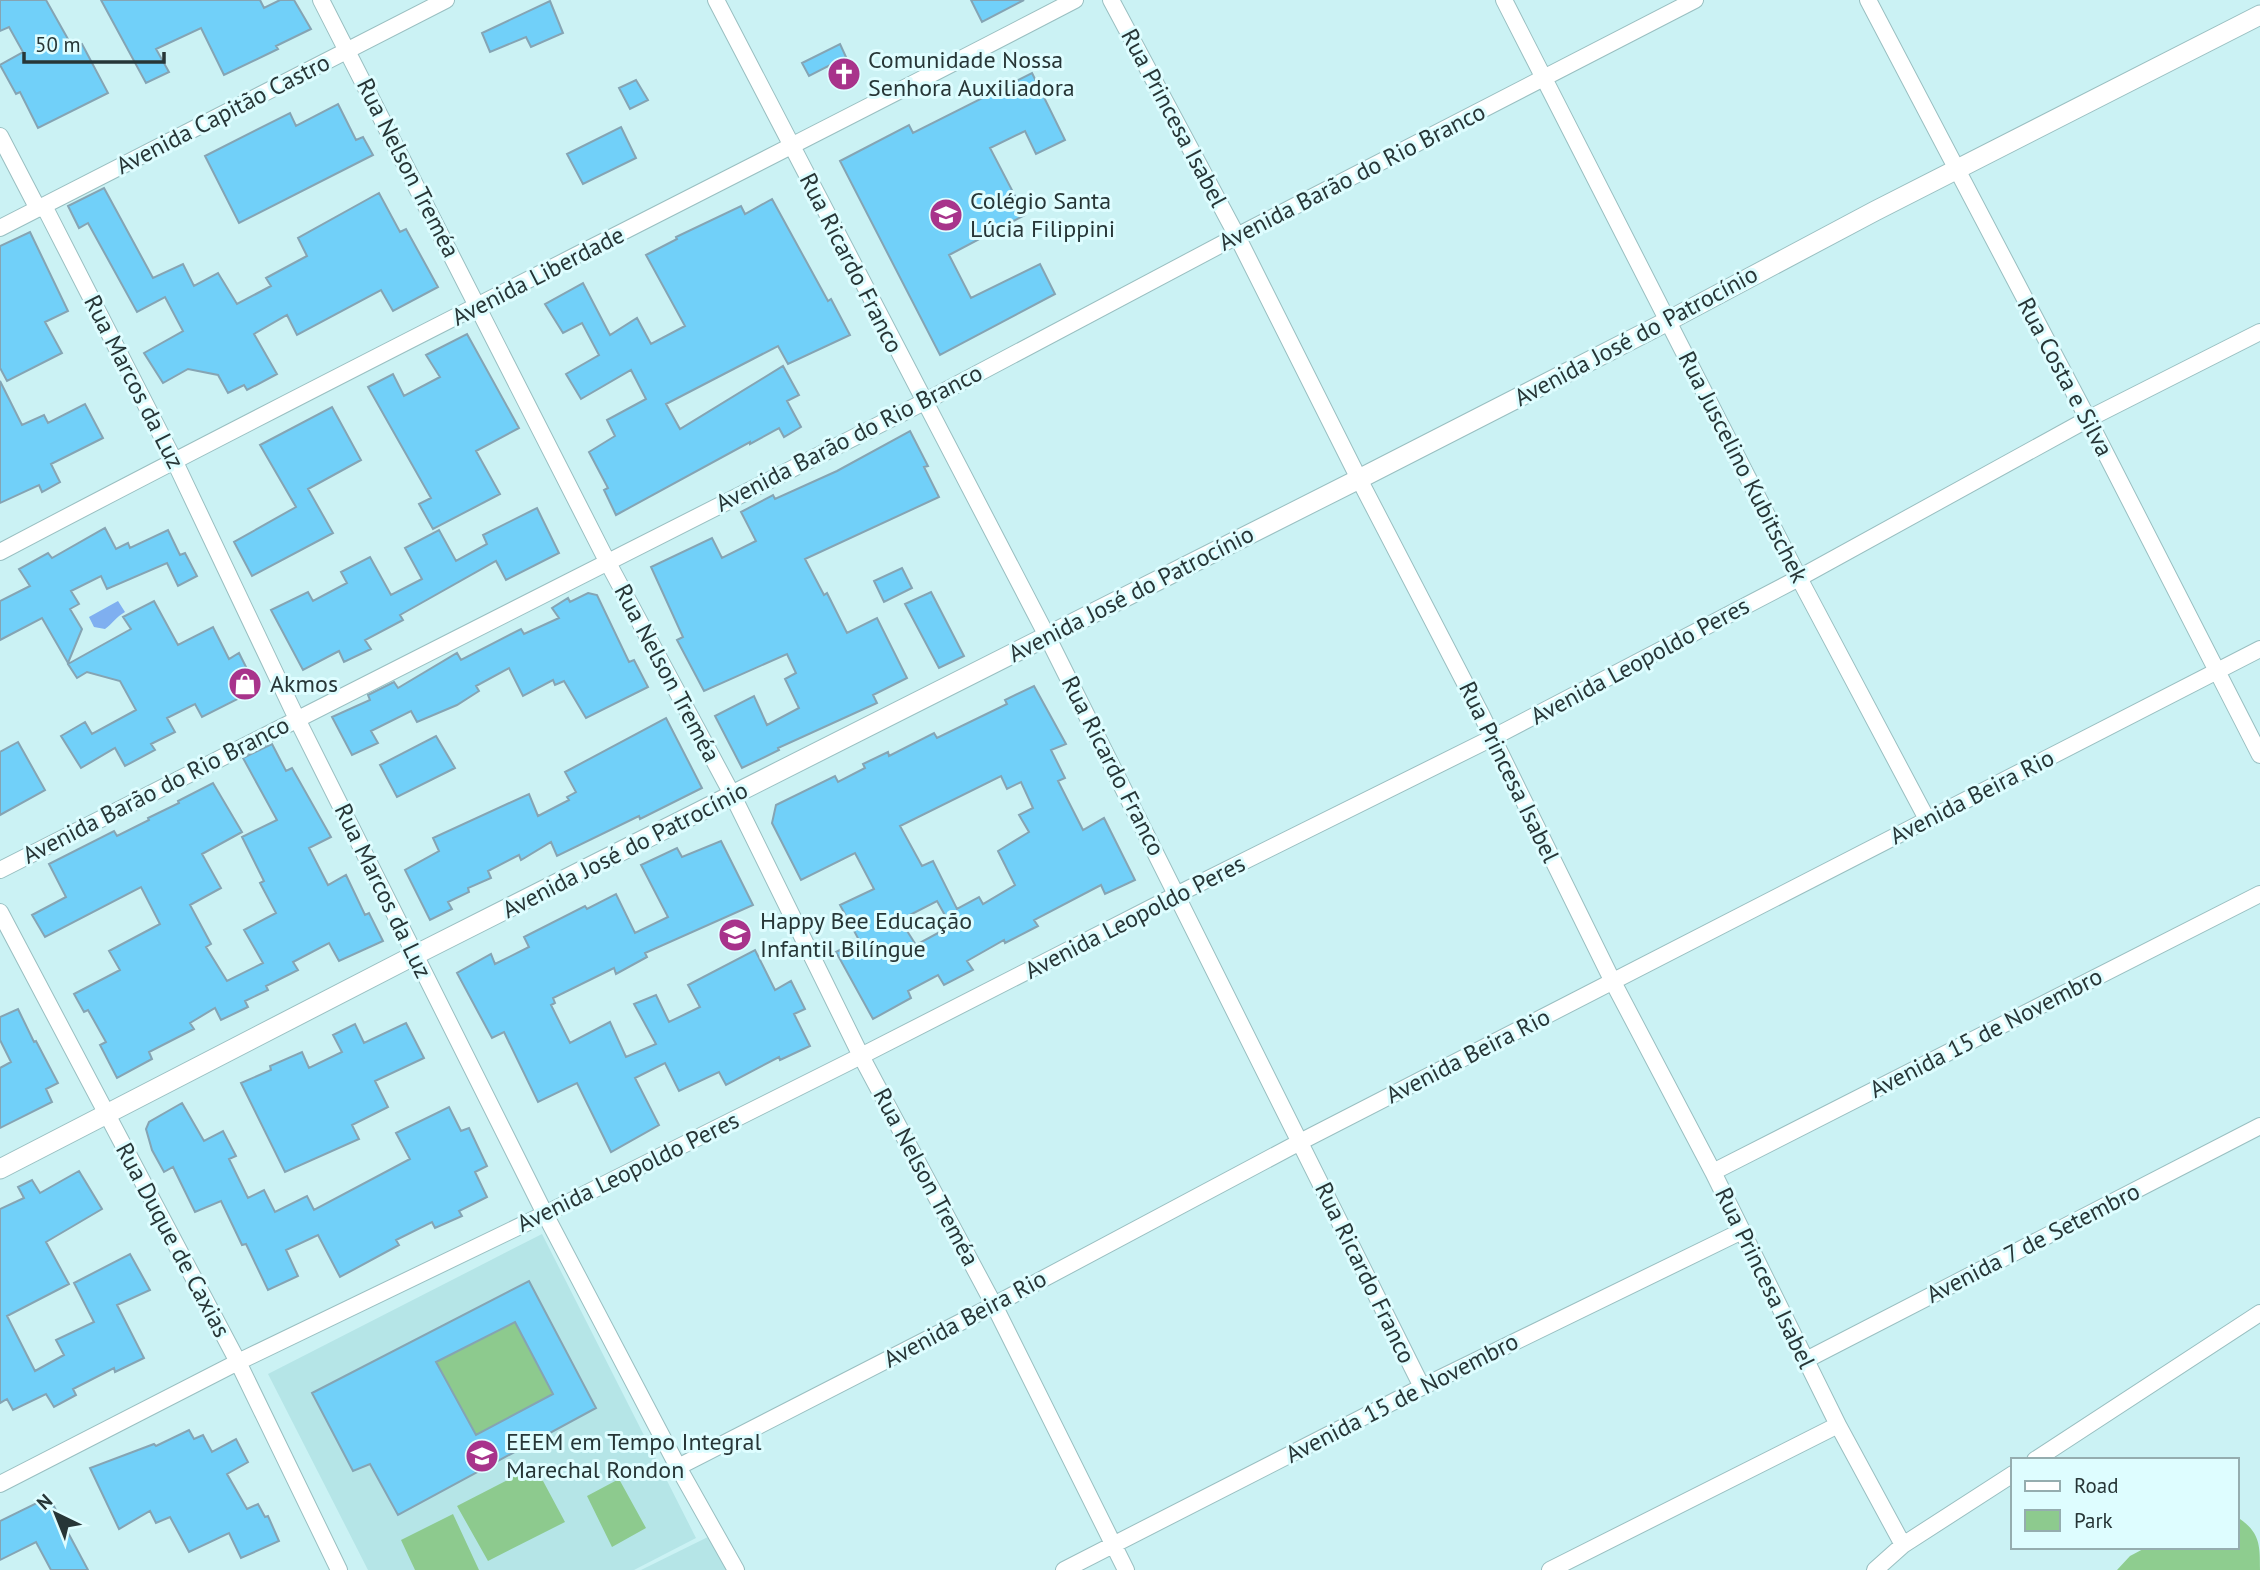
<svg xmlns="http://www.w3.org/2000/svg" width="2260" height="1570" font-family="'PT Sans',sans-serif">
  <style>
    .built { fill: #b5e5e7 }
    .green { fill: #8dca8e }
    .forest { fill: #8ecd8f }
    .water { fill: #7faff0 }
    .building { fill: #71d0f9; stroke: #85a4b3; stroke-width: 2; fill-rule: evenodd }
    .lines { fill: none; stroke-linecap: round; stroke-linejoin: round }
    .minor-casing { stroke: #99bfc1; stroke-width: 18 }
    .tertiary-casing { stroke: #99bfc1; stroke-width: 21 }
    .minor { stroke: #fff; stroke-width: 16 }
    .tertiary { stroke: #fff; stroke-width: 19 }
    .labels { text-anchor: middle; stroke-width: 6; stroke-linejoin: round; paint-order: stroke }
    .poi-label { font-size: 24px; fill: #273637; stroke: #defdff; text-anchor: start }
    .street-label { font-size: 24px; fill: #273637; stroke: #defdff }
  </style>
  <rect width="100%" height="100%" fill="#cbf2f4"/>
  <path class="built" d="M542 1234 696 1538 634 1570H368L268 1374Z
    M716 1533 736 1570H641Z"/>
  <path class="green" d="M515 1322 553 1394 476 1435 436 1362Z
    M535 1466 565 1522 488 1561 457 1506Z
    M619 1479 646 1528 612 1547 587 1496Z
    M453 1514 479 1570H415L401 1540Z"/>
  <path class="forest" d="M2237 1517C2260 1532 2260 1544 2260 1570H2117L2130 1556 2147 1547H2237Z"/>
  <path class="water" d="M118 601 125 612C116 617 112 624 105 629L94 627 89 617Z"/>
  <path class="building" d="M0 0H46L73 48 82 44 108 93 38 128 20 92 16 94 0 65 23 52 9 27 0 31Z
    M101 0H260L264 8 280 0H294L311 29 276 46 278 49 224 75 201 28 156 49 169 72 146 83Z
    M971 0H1024L982 22Z
    M550 1 563 33 531 47 526 37 490 52 482 33Z
    M840 44 846 57 809 76 802 63Z
    M1032 73 1065 140 1036 154 1025 131 990 148 1025 215 949 255 971 298 1040 264 1055 294 940 355 840 161 909 125 913 133Z
    M636 80 648 100 630 109 619 88Z
    M338 104 356 140 363 137 373 155 239 223 205 156 290 113 296 126Z
    M621 127 636 158 583 184 567 154Z
    M104 188 153 278 183 264 194 286 218 273 237 304 271 286 266 278 307 256 298 238 379 193 400 232 406 229 438 287 393 311 381 290 297 335 287 315 254 334 277 374 247 390 244 385 228 393 218 375 188 369 163 383 144 353 183 331 165 297 137 312 88 223 79 228 68 206Z
    M772 199 828 301 831 299 850 335 788 364 778 346 666 404 680 429 783 366 799 395 787 401 801 427 784 437 779 428 750 444V442L616 515 604 490 608 488 589 452 615 436 607 420 646 399 631 370 581 399 566 374 599 355 582 323 563 333 545 304 583 283 610 335 637 318 651 344 685 326 646 255 677 239 676 237 741 206 745 214Z
    M30 232 68 311 45 322 62 353 7 381 0 368V246Z
    M467 334 519 428 476 451 500 494 433 529 419 504 431 498 368 387 393 374 404 396 440 377 426 355Z
    M0 381 22 425 44 415 48 423 85 404 103 438 51 464 60 482 42 492 39 485 0 503Z
    M332 407 361 460 308 489 333 533 252 576 234 542 296 507 260 445Z
    M910 431 928 466 924 467 939 497 805 559 824 595 827 593 847 633 877 618 907 678 873 695 877 703 778 748 779 750 742 768 715 716 754 696 767 725 799 708 785 679 796 673 787 654 704 691 677 640 683 637 651 567 712 538 722 558 756 541 741 512 773 495 775 499 837 471Z
    M537 508 559 553 506 580 496 561 400 615 403 620 365 640 371 649 344 662 339 651 303 670 271 610 308 592 313 601 347 583 341 572 370 557 391 595 422 579 405 548 439 530 456 561 487 544 483 535Z
    M105 528 116 549 128 543 130 548 168 530 180 555 185 553 197 576 178 586 167 563 107 589 101 576 71 591 79 604 70 609 82 629 68 663 42 618 0 640V601L30 586 19 569 48 553 52 558Z
    M902 568 912 588 884 602 874 581Z
    M931 592 964 656 939 668 905 604Z
    M588 593 597 595 629 662 634 660 648 687 586 718 564 681 555 685 553 680 523 696 509 668 476 686 479 691 457 705 417 722 411 711 371 731 378 743 352 755 332 717 370 700 368 695 394 682 398 688 457 653 461 660 521 629 524 634 559 618 552 608 568 598 570 602Z
    M154 601 178 645 213 627 229 659 239 653 257 689 202 717 195 704 167 718 175 732 151 744 155 750 125 766 115 748 81 768 61 736 85 722 92 734 136 710 120 681 87 672 77 678 68 664 131 629 123 617Z
    M1034 686 1066 744 1051 750 1065 778 1058 781 1083 830 1104 818 1135 880 1105 894 1101 885 1034 920 1038 926 1005 943 1004 940 967 961 973 970 944 985 938 975 908 991 911 998 873 1019 836 952 859 940 840 905 874 889 855 853 801 880 772 823 776 805 835 776 838 782 865 768 863 764 888 752 889 756 934 733 937 738 1007 704 1005 700ZM1001 776 1007 789 1021 782 1033 808 1019 815 1029 832 998 851 1015 885 983 904 979 897 957 909 933 861 922 866 900 826ZM937 901 951 926 916 945 900 920Z
    M666 718 702 788 640 819 639 816 557 856 551 842 521 860 519 855 488 871 491 878 468 888 469 892 448 902 452 909 430 920 405 870 439 851 433 838 529 794 538 816 569 800 567 797 576 792 565 772Z
    M436 736 455 768 397 797 380 765Z
    M18 742 45 790 0 815V752Z
    M272 744 286 771 292 768 331 837 309 848 328 885 346 875 365 915 369 913 383 941 339 961 329 943 293 962 298 970 266 986 268 990 245 1001 248 1007 221 1020 215 1008 190 1023 194 1029 149 1052 152 1059 117 1078 100 1045 106 1042 88 1010 84 1012 74 994 120 970 109 951 160 924 141 887 45 937 32 915 66 897 49 864 114 831 117 836 149 820 148 818 179 803 178 801 213 783 242 832 202 854 221 888 190 905 211 944 206 947 227 981 263 963 244 930 276 913 260 883 264 881 242 837 277 820 243 758Z
    M721 841 753 905 645 953 647 957 616 974 614 968 553 998 555 1003 551 1005 570 1043 610 1022 626 1057 656 1044 634 1004 656 995 669 1022 700 1007 688 985 755 950 775 990 791 981 805 1009 794 1014 810 1046 780 1060 779 1057 726 1085 719 1072 679 1091 665 1063 635 1078 659 1125 611 1152 577 1083 538 1102 504 1032 492 1038 457 973 491 954 495 964 529 947 524 937 585 906 587 909 616 894 635 933 668 917 641 865 677 848 682 857Z
    M18 1009 34 1042 36 1041 58 1083 46 1089 52 1102 0 1128V1068L11 1062 0 1040V1017Z
    M406 1023 424 1058 375 1081 388 1107 352 1125 359 1139 285 1172 241 1083 271 1070 270 1066 302 1052 309 1068 342 1052 333 1035 355 1024 364 1043Z
    M182 1103 204 1141 223 1131 236 1156 229 1159 248 1198 264 1190 275 1212 307 1196 314 1210 410 1159 396 1133 449 1107 461 1131 469 1128 487 1166 475 1172 487 1197 459 1211 462 1216 435 1228 432 1222 396 1240 399 1245 340 1277 318 1235 286 1250 298 1276 268 1290 246 1244 242 1245 221 1201 195 1212 173 1167 164 1172 152 1150 146 1129 149 1122Z
    M79 1171 102 1209 46 1242 69 1284 7 1316 35 1371 64 1355 56 1340 94 1322 74 1283 130 1254 150 1290 117 1305 144 1358 115 1372 114 1368 73 1389 76 1395 54 1407 46 1394 13 1410 7 1399 0 1403V1209L24 1198 18 1187 32 1180 40 1193Z
    M529 1281 596 1408 398 1515 370 1464 353 1471 312 1393ZM515 1322 553 1394 476 1435 436 1362Z
    M189 1430 194 1439 203 1435 212 1452 236 1439 248 1462 227 1474 247 1509 258 1504 265 1517 268 1516 279 1541 241 1558 229 1533 189 1552 170 1517 156 1523 150 1511 119 1529 90 1468 154 1444 156 1446Z
    M49 1497 88 1570H51L36 1542 0 1560V1521Z"/>
  <g class="lines">
    <defs>
      <path id="minor" d="M321 0 607 561 733 796 861 1056 994 1305 1126 1570
        M716 0 1047 636 1422 1387
        M1111 0 1237 236 1359 479 1481 714 1613 982 1713 1172 1838 1425 1903 1545
        M1504 0 1799 578 1928 821
        M1868 0 2088 419 2260 755
        M0 136 38 209
        M44 206 174 460 297 719 545 1214 678 1467 736 1570
        M0 228 446 0
        M0 552C356 364 718 186 1075 0
        M0 870 924 402 1237 236 1695 0
        M0 912 238 1362 339 1570
        M1713 1172 2260 894
        M1806 1360 2260 1126
        M2035 1460 2260 1313
        M678 1467 994 1305 1300 1142 2260 649
        M0 1484 238 1362 545 1214 861 1056 1178 894 1492 738 1799 578 2088 419 2260 332
        M1064 1570 1422 1387 1742 1231
        M1550 1570 1838 1425
        M1875 1570 1903 1545 2013 1474"/>
      <path id="tertiary" d="M0 1169 415 955 1359 479 1668 321 1875 211 2260 15"/>
    </defs>
    <use href="#minor" class="minor-casing"/>
    <use href="#tertiary" class="tertiary-casing"/>
    <use href="#minor" class="minor"/>
    <use href="#tertiary" class="tertiary"/>
  </g>
  <defs>
    <symbol id="church-disc" viewBox="-11 -11 22 22"><circle r="9.5" fill="#a8338b" stroke="#defdff"/><path d="M-1.2-6h2.4v3.5h3.3v2.4h-3.3V6h-2.4V-.1h-3.3v-2.4h3.3Z" fill="#fff"/></symbol>
    <symbol id="school-disc" viewBox="-11 -11 22 22"><circle r="9.5" fill="#a8338b" stroke="#defdff"/><path d="M0-5L7-2L0 1L-7-2ZM-4 1L0 2.5L4 1V4Q0 6-4 4Z" fill="#fff"/></symbol>
    <symbol id="shop-disc" viewBox="-11 -11 22 22"><circle r="9.5" fill="#a8338b" stroke="#defdff"/><path d="M-5-2.5h2.3a2.7 3.5 0 0 1 5.4 0H5L5.5 6h-11ZM-1.5-2.5h3a1.5 2.3 0 0 0-3 0Z" fill="#fff"/></symbol>
  </defs>
  <g fill-rule="evenodd">
    <use href="#church-disc" x="825" y="55" width="38" height="38"/>
    <use href="#school-disc" x="927" y="196" width="38" height="38"/>
    <use href="#shop-disc" x="226" y="665" width="38" height="38"/>
    <use href="#school-disc" x="716" y="916" width="38" height="38"/>
    <use href="#school-disc" x="463" y="1437" width="38" height="38"/>
  </g>
  <g class="labels">
    <g class="poi-label">
      <text x="868" y="68">Comunidade Nossa<tspan x="868" dy="28">Senhora Auxiliadora</tspan></text>
      <text x="970" y="209">Colégio Santa<tspan x="970" dy="28">Lúcia Filippini</tspan></text>
      <text x="270" y="692">Akmos</text>
      <text x="760" y="929">Happy Bee Educação<tspan x="760" dy="28">Infantil Bilíngue</tspan></text>
      <text x="506" y="1450">EEEM em Tempo Integral<tspan x="506" dy="28">Marechal Rondon</tspan></text>
    </g>
    <g class="street-label">
      <text transform="translate(223 114) rotate(-27)" y="8">Avenida Capitão Castro</text>
      <text transform="translate(1174 118) rotate(62)" y="8">Rua Princesa Isabel</text>
      <text transform="translate(408 168) rotate(63)" y="8">Rua Nelson Treméa</text>
      <text transform="translate(1352 177) rotate(-27)" y="8">Avenida Barão do Rio Branco</text>
      <text transform="translate(851 263) rotate(63)" y="8">Rua Ricardo Franco</text>
      <text transform="translate(538 276) rotate(-27)" y="8">Avenida Liberdade</text>
      <text transform="translate(1636 336) rotate(-28)" y="8">Avenida José do Patrocínio</text>
      <text transform="translate(2065 377) rotate(62)" y="8">Rua Costa e Silva</text>
      <text transform="translate(134 382) rotate(63)" y="8">Rua Marcos da Luz</text>
      <text transform="translate(849 438) rotate(-27)" y="8">Avenida Barão do Rio Branco</text>
      <text transform="translate(1743 467) rotate(63)" y="8">Rua Juscelino Kubitschek</text>
      <text transform="translate(1131 594) rotate(-27)" y="8">Avenida José do Patrocínio</text>
      <text transform="translate(1640 661) rotate(-28)" y="8">Avenida Leopoldo Peres</text>
      <text transform="translate(667 673) rotate(62)" y="8">Rua Nelson Treméa</text>
      <text transform="translate(1113 766) rotate(63)" y="8">Rua Ricardo Franco</text>
      <text transform="translate(1509 772) rotate(64)" y="8">Rua Princesa Isabel</text>
      <text transform="translate(156 790) rotate(-27)" y="8">Avenida Barão do Rio Branco</text>
      <text transform="translate(1972 797) rotate(-27)" y="8">Avenida Beira Rio</text>
      <text transform="translate(625 850) rotate(-27)" y="8">Avenida José do Patrocínio</text>
      <text transform="translate(383 891) rotate(64)" y="8">Rua Marcos da Luz</text>
      <text transform="translate(1135 917) rotate(-27)" y="8">Avenida Leopoldo Peres</text>
      <text transform="translate(1986 1033) rotate(-27)" y="8">Avenida 15 de Novembro</text>
      <text transform="translate(1468 1056) rotate(-27)" y="8">Avenida Beira Rio</text>
      <text transform="translate(628 1172) rotate(-26)" y="8">Avenida Leopoldo Peres</text>
      <text transform="translate(926 1177) rotate(62)" y="8">Rua Nelson Treméa</text>
      <text transform="translate(173 1240) rotate(62)" y="8">Rua Duque de Caxias</text>
      <text transform="translate(2033 1243) rotate(-27)" y="8">Avenida 7 de Setembro</text>
      <text transform="translate(1365 1273) rotate(64)" y="8">Rua Ricardo Franco</text>
      <text transform="translate(1765 1278) rotate(64)" y="8">Rua Princesa Isabel</text>
      <text transform="translate(965 1319) rotate(-28)" y="8">Avenida Beira Rio</text>
      <text transform="translate(1402 1398) rotate(-27)" y="8">Avenida 15 de Novembro</text>
    </g>
  </g>
  <rect x="2011" y="1458" width="228" height="91" fill="#defdff" stroke="#95adaf" stroke-width="2"/>
  <rect x="2025" y="1481" width="35" height="10" fill="#ffffff" stroke="#95adaf" stroke-width="2"/>
  <text x="2074" y="1493" font-size="21" fill="#273637">Road</text>
  <rect x="2025" y="1510" width="35" height="21" fill="#8dca8e" stroke="#95adaf" stroke-width="2"/>
  <text x="2074" y="1528" font-size="21" fill="#273637">Park</text>
  <g transform="translate(56 1514) rotate(317)" stroke="#defdff" stroke-width="5" paint-order="stroke">
  <path d="M0-5L12 26L0 18L-12 26Z" fill="#273637"/>
  <text y="-10" font-size="19" font-weight="bold" text-anchor="middle" fill="#273637">N</text>
  </g>
  <path d="M24 52v10h140v-10" fill="none" stroke="#273637" stroke-width="3.5"/>
  <text x="35" y="52" font-size="21" fill="#273637" stroke="#defdff" stroke-width="5" paint-order="stroke">50 m</text>
</svg>
